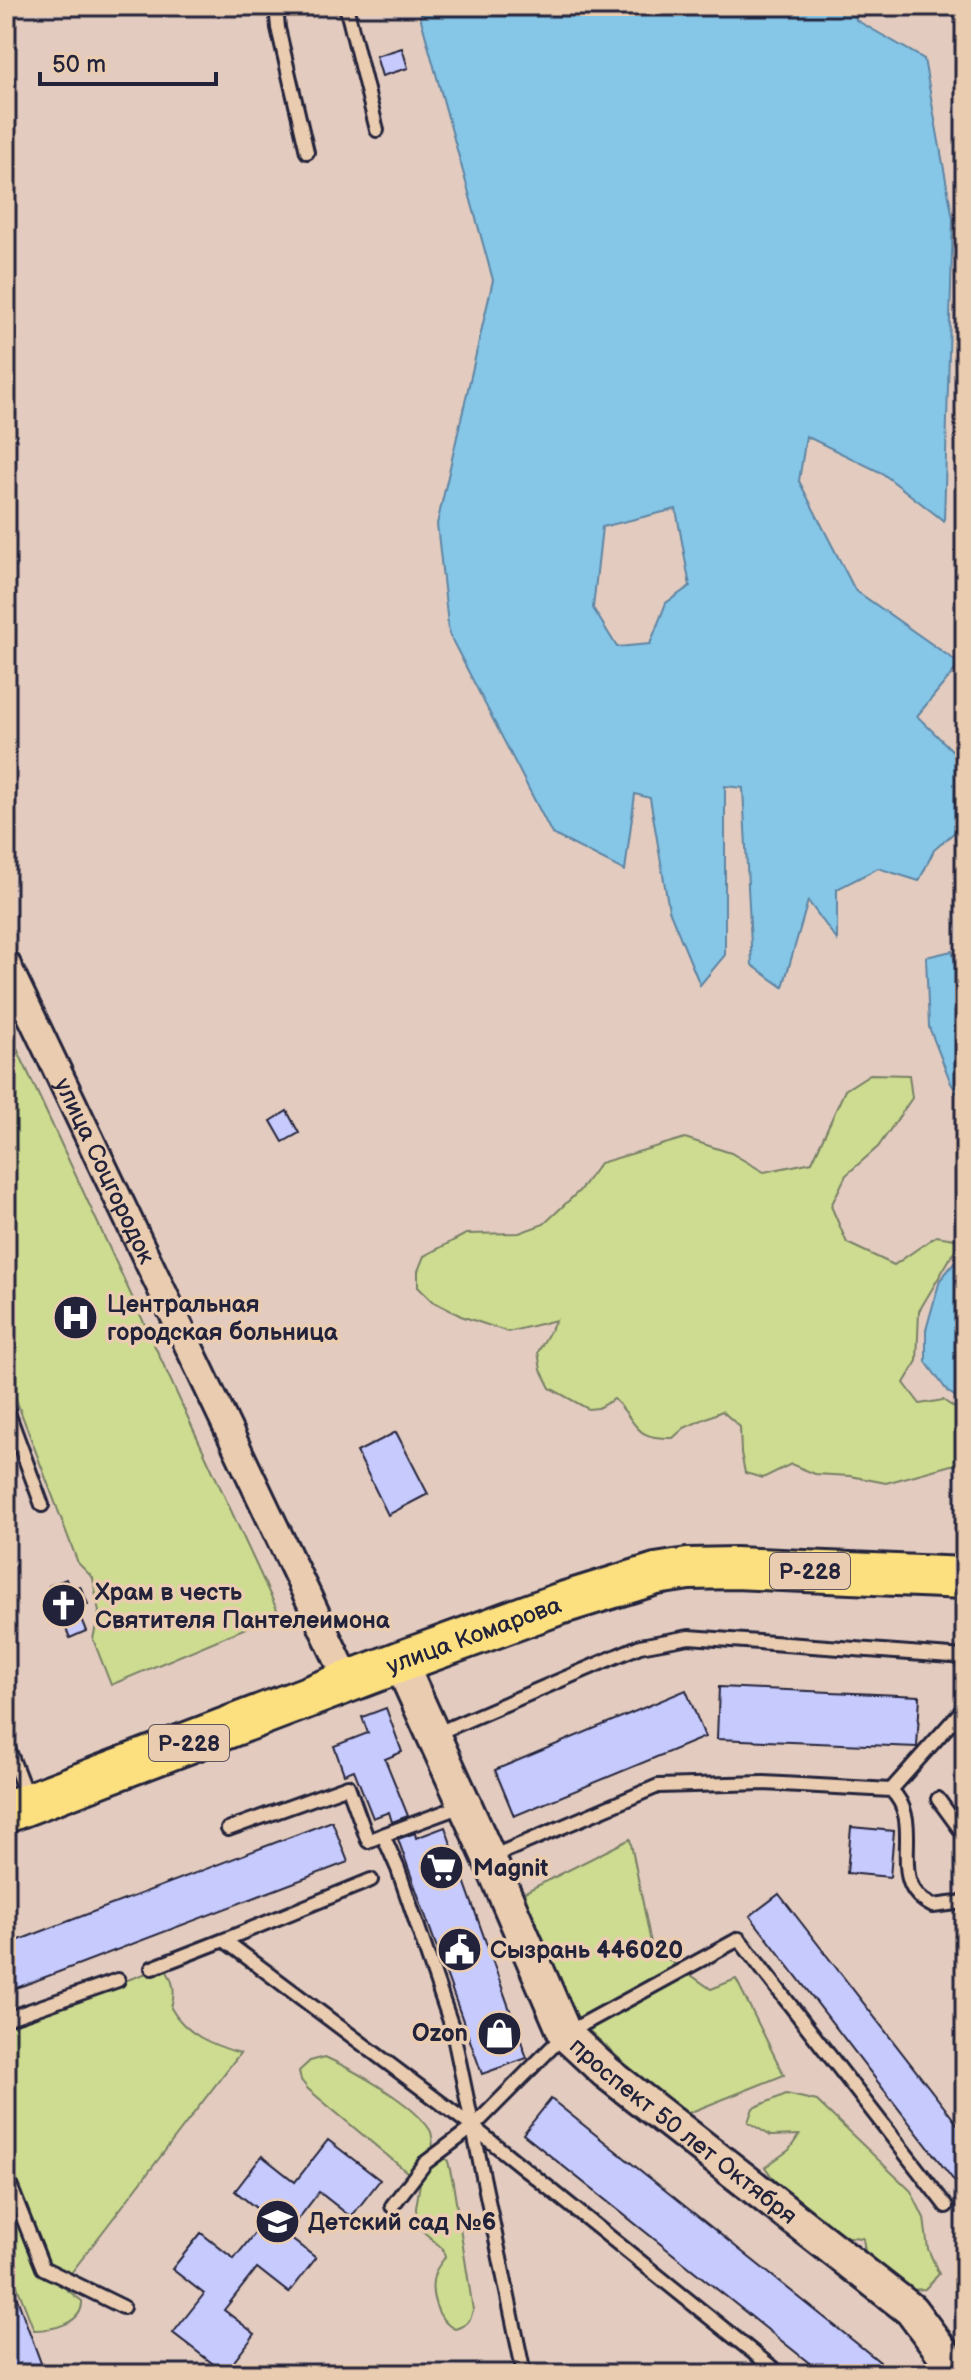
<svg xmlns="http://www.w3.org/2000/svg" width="971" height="2380" font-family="'Balsamiq Sans',sans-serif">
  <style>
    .green { fill: #cddc90; stroke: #787f66; stroke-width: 2 }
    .water { fill: #86c6e7; stroke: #5e84a2; stroke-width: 2; fill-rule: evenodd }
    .building { fill: #c6cafd; stroke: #22223b; stroke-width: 2 }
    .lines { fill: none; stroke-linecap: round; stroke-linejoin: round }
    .service-casing { stroke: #22223b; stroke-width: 18 }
    .minor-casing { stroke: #22223b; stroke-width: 32 }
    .tertiary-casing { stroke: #22223b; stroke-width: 38 }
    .primary-casing { stroke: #22223b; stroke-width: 46 }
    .service { stroke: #eaccb0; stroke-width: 12 }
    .minor { stroke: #eaccb0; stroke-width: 26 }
    .tertiary { stroke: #eaccb0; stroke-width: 32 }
    .primary { stroke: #fce080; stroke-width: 40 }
    .labels { text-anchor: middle; stroke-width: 7; stroke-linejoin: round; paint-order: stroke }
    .shield { fill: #eaccb0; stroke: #5e555e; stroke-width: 2 }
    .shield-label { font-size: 22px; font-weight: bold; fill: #22223b }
    .street-label { font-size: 24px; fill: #22223b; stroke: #eaccb0 }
    .poi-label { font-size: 24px; font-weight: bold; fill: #22223b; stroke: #eaccb0; text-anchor: start }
  </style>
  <rect width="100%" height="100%" fill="#e3ccbf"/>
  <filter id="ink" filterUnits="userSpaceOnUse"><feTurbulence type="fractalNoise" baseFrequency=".0125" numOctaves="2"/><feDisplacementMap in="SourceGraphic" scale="16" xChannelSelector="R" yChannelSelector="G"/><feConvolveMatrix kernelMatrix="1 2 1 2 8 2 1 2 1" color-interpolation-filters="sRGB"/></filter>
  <g filter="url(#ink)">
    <path class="green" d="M6 1025 279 1614 111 1685 93 1639 99 1612 93 1578 78 1563 6 1373Z
      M870 1074 909 1075 912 1098 878 1147 846 1175 831 1206 847 1243 894 1265 936 1236 961 1240 919 1311 917 1361 904 1383 920 1404 943 1400 965 1415V1465H951L886 1483 850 1476 815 1474 791 1464 763 1478 745 1473 741 1453 740 1427 722 1411 684 1428 673 1438C631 1439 639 1423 614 1399L598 1408 588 1409 550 1388 541 1370 538 1352 556 1320 508 1332 461 1316 432 1301 418 1287V1271L424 1256 466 1234 519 1233 544 1224 579 1191 600 1163 685 1138 731 1153 764 1172 812 1162 845 1090Z
      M630 1839 652 1948 711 1989 736 1979 784 2075 681 2116 551 1995 515 1897Z
      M164 1967C174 1981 176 1992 171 2008 185 2034 212 2045 240 2053L68 2277 47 2265 6 2163V2023Z
      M325 2057C354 2070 413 2103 430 2130 433 2135 432 2142 433 2148L448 2161 453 2183 473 2310C470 2322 467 2325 455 2329 437 2321 428 2291 435 2273 437 2267 442 2262 445 2257L442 2248 417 2226 416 2208 420 2183 308 2089 301 2080 299 2071 310 2061Z
      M786 2094 817 2101 911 2191 924 2218 928 2249 939 2274 925 2289 897 2291 867 2266 863 2238 837 2236 782 2191 765 2167 789 2150 799 2135 771 2136 748 2122 753 2108Z
      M6 2184 54 2280 82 2301C83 2324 52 2330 34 2330L6 2258Z"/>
    <path class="water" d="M429 6H854L856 20 924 59 953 219 944 521 882 473 806 436 799 481 855 590 960 664 917 716 965 763V823L934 850 919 881 878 868 837 889V940L808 901 783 987 752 965 743 788 725 786V955L700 985 669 910 650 798 635 794 625 871 552 834 449 634 437 524 493 280 420 16ZM676 509 690 586 666 603 650 644 617 647 593 608 602 527Z
      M952 951 965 997V1106L951 1083 929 1027 926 957Z
      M965 1250V1402L948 1392 926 1362V1330L940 1280Z"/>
    <path class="building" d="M402 48 408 68 382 76 376 56Z
      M287 1111 299 1133 283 1142 271 1121Z
      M396 1432 428 1494 388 1515 357 1452Z
      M66 1579 70 1590 80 1586 88 1604 77 1609 86 1631 70 1638 61 1617 52 1620 43 1600 53 1596 49 1586Z
      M719 1687 920 1696 917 1747 717 1739Z
      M686 1690 705 1737 514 1816 495 1770Z
      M386 1708 402 1752 385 1759 408 1816 392 1822 389 1812 373 1818 354 1770 344 1774 334 1746 368 1733 362 1717Z
      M332 1821 348 1862 6 1992V1945Z
      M445 1827 527 2058 482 2074 398 1839 415 1833 416 1838Z
      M851 1827 894 1831 890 1877 847 1873Z
      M779 1894 965 2134V2195L750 1916Z
      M551 2099 895 2374H823L523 2134Z
      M328 2140 380 2180 351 2217 319 2192 286 2235 316 2258 289 2293 257 2268 224 2310 255 2334 225 2373 173 2333 204 2294 172 2269 201 2233 234 2259 267 2217 235 2191 262 2156 295 2182Z
      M6 2274H8L45 2374H6Z"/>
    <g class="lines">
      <defs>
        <path id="service" d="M276 6 278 28 307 152
          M346 6 377 130
          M6 1407 42 1505
          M433 1735 640 1646 689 1637 965 1657
          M6 1743 27 1797
          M891 1790C928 1825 882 1882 933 1906L965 1902
          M938 1799 965 1836
          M464 1805 383 1835 398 1869 452 2027 524 2374
          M228 1829 348 1786 368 1841 383 1835
          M489 1858 658 1786 764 1783 891 1790 965 1707
          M224 1940 371 1880
          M152 1968 224 1940 473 2127 780 2374
          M6 2019 118 1980
          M6 2175 43 2268 123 2307
          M392 2206 425 2163 473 2127 565 2034 739 1939 946 2206"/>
        <g id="minor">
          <path id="s1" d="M6 963 348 1681"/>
        </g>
        <g id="tertiary">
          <path id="s2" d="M400 1662 489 1858 565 2034 606 2072 911 2310 952 2365 955 2374"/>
        </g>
        <g id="primary">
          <path id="s3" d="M6 1812 400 1662 559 1604 656 1574 688 1569 735 1568 965 1578"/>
        </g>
      </defs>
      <use href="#service" class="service-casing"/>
      <use href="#minor" class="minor-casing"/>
      <use href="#tertiary" class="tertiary-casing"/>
      <use href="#primary" class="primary-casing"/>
      <use href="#service" class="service"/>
      <use href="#minor" class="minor"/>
      <use href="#tertiary" class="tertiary"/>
      <use href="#primary" class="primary"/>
    </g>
  </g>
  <defs>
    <symbol id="hospital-disc" viewBox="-11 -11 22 22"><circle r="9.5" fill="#22223b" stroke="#eaccb0"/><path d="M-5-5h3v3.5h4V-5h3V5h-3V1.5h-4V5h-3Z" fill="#fff"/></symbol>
    <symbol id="church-disc" viewBox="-11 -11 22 22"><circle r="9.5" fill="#22223b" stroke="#eaccb0"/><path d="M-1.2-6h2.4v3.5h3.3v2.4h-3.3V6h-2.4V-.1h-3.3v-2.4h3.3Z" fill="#fff"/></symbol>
    <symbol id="supermarket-disc" viewBox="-11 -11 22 22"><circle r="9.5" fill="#22223b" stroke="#eaccb0"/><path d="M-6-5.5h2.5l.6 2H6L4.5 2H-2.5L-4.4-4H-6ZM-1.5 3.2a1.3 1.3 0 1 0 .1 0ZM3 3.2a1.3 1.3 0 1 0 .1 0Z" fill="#fff"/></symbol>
    <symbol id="civic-disc" viewBox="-11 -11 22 22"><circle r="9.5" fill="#22223b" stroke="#eaccb0"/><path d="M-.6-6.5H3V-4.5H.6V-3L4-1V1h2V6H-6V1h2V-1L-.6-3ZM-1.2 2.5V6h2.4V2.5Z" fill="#fff"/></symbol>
    <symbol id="shop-disc" viewBox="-11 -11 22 22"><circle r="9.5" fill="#22223b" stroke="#eaccb0"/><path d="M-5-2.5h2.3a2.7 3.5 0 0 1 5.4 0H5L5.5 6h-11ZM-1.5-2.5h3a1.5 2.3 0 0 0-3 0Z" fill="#fff"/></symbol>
    <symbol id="school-disc" viewBox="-11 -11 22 22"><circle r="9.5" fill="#22223b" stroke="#eaccb0"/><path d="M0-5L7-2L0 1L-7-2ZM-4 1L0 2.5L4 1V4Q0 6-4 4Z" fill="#fff"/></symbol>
  </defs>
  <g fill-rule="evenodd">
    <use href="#hospital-disc" x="50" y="1292" width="51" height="51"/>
    <use href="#church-disc" x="38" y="1580" width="51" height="51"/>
    <use href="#supermarket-disc" x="416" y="1842" width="51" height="51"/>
    <use href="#civic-disc" x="434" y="1924" width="51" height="51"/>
    <use href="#shop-disc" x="474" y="2008" width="51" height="51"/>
    <use href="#school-disc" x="252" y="2196" width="51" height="51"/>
  </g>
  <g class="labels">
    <g class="shield">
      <rect x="770" y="1553" width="80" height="36" rx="6"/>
      <rect x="149" y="1725" width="80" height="36" rx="6"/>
    </g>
    <g class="shield-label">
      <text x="810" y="1579">Р-228</text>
      <text x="189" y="1751">Р-228</text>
    </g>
    <g class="street-label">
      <text dy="8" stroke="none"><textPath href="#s1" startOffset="230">улица Соцгородок</textPath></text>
      <text dy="8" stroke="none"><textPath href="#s3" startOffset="500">улица Комарова</textPath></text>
      <text dy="8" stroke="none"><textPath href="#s2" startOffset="560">проспект 50 лет Октября</textPath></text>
    </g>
    <g class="poi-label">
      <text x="107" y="1312">Центральная<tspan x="107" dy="28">городская больница</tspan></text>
      <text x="95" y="1600">Храм в честь<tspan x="95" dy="28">Святителя Пантелеимона</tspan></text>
      <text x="473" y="1876">Magnit</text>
      <text x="490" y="1958">Сызрань 446020</text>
      <text x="468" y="2041" text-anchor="end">Ozon</text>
      <text x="308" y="2230">Детский сад №6</text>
    </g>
  </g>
  <rect width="971" height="2380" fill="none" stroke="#eaccb0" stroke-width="32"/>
  <rect x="16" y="16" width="939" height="2348" fill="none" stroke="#22223b" stroke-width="3" filter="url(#ink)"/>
  <path d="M40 72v12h176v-12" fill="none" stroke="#22223b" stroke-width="4"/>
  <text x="52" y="72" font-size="24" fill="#22223b" stroke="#eaccb0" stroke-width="6" paint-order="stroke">50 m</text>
</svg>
